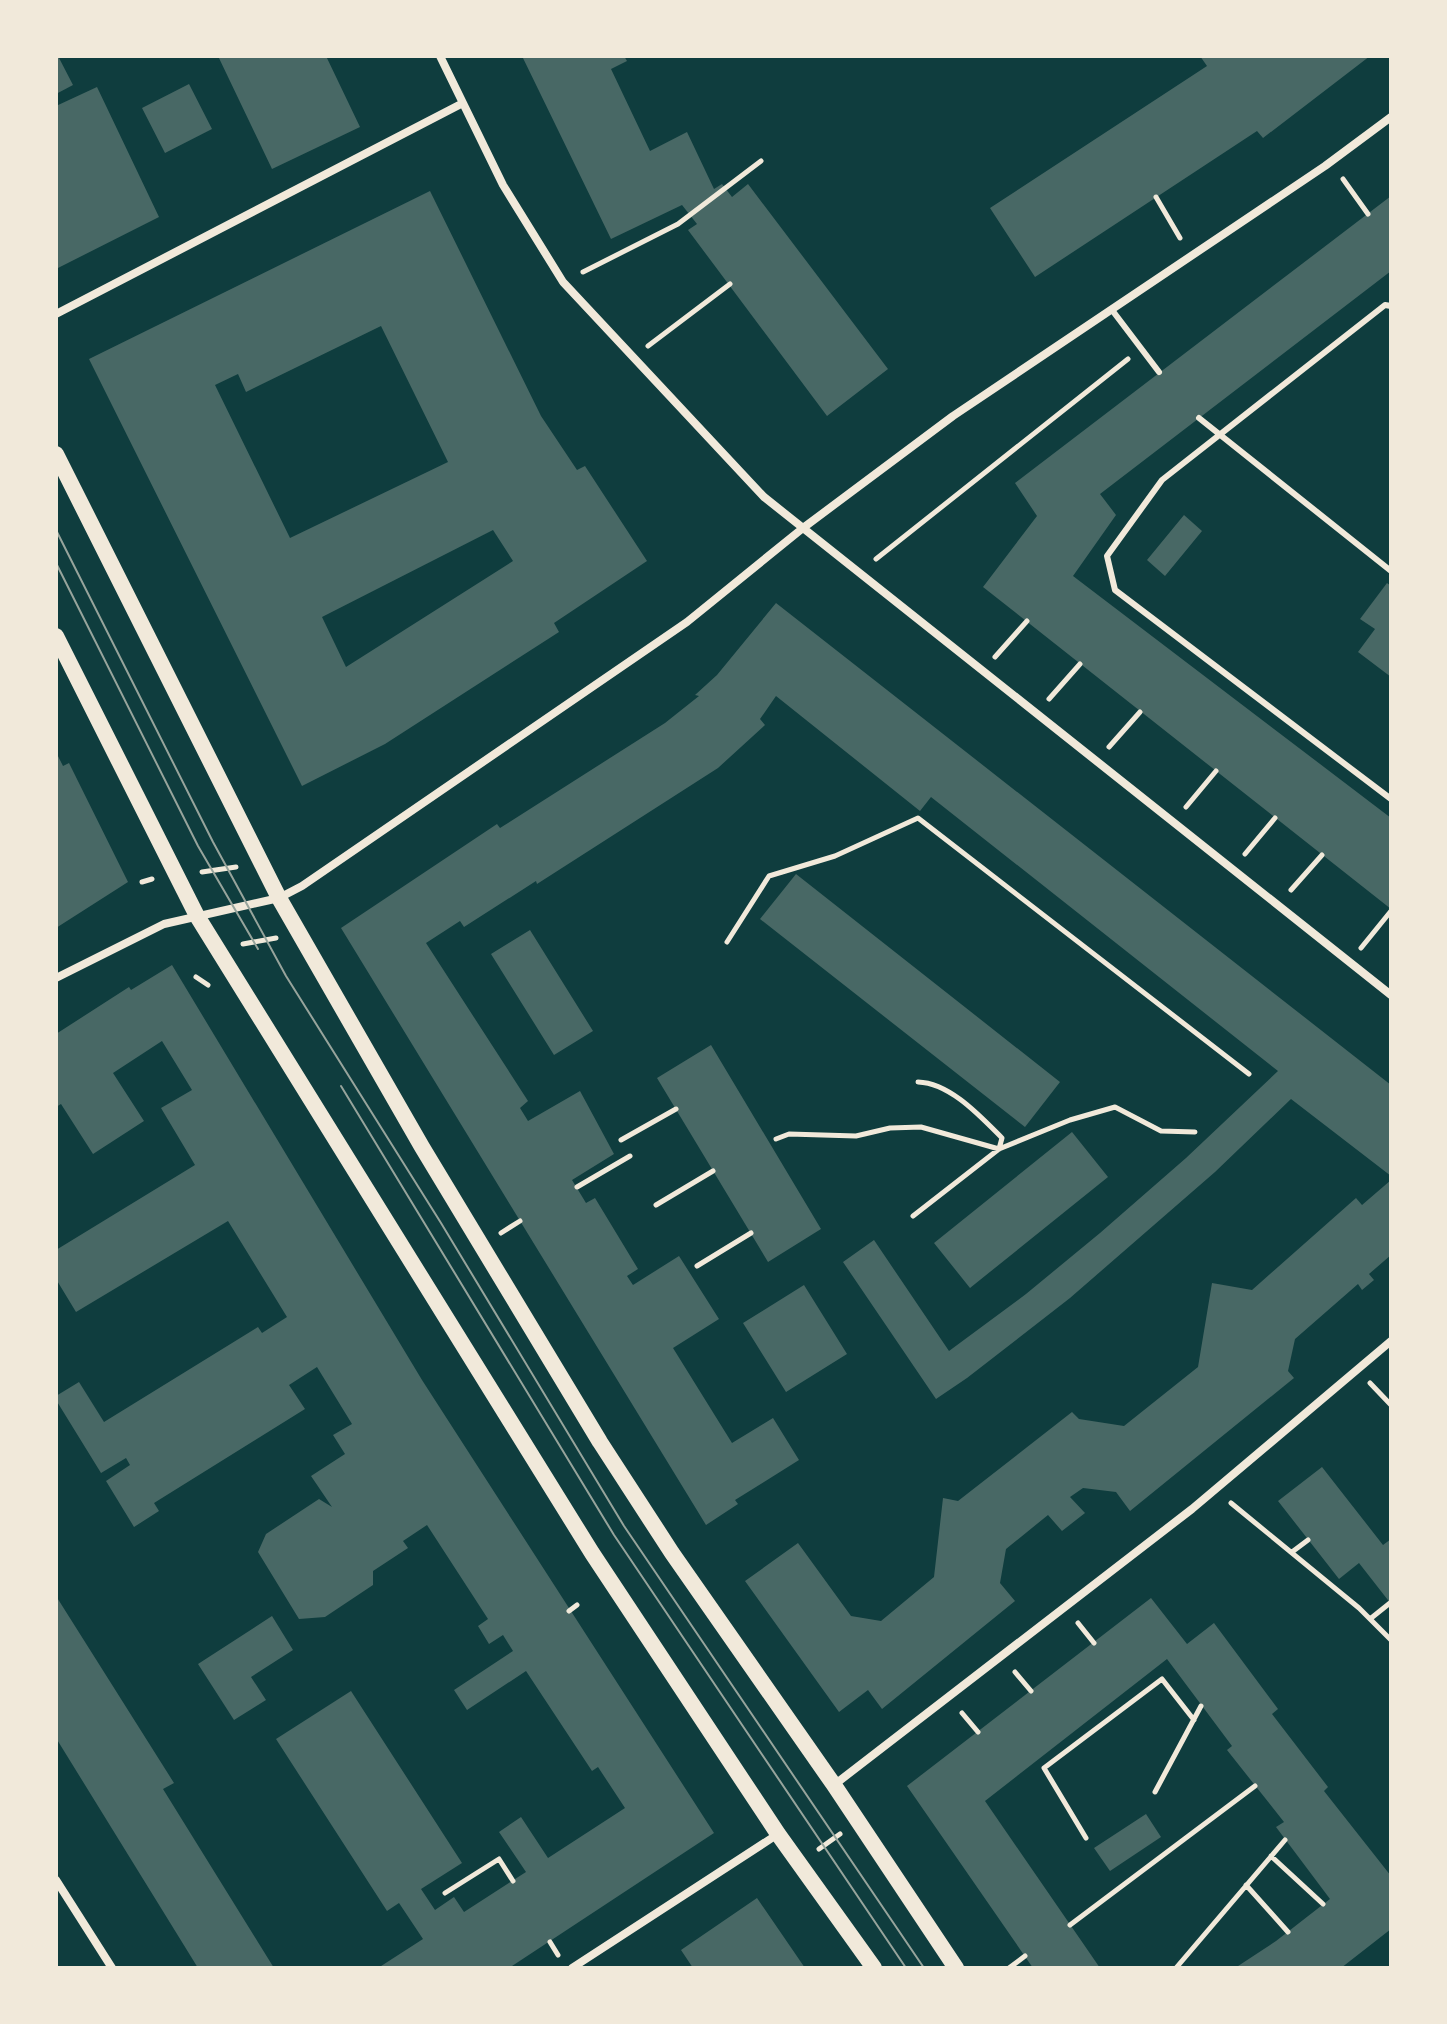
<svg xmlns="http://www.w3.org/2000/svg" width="1447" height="2024" font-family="'Alegreya Sans',sans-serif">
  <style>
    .building { fill: #486865; fill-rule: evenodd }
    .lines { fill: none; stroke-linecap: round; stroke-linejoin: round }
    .path { stroke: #f1e9da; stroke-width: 5 }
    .service { stroke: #f1e9da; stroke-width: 6 }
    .minor { stroke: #f1e9da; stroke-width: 8 }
    .secondary { stroke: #f1e9da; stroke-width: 16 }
    .tram { stroke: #97a49c; stroke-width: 2 }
  </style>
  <rect width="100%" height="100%" fill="#0f3d3e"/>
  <path class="building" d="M56 56H58L73 85 56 94Z
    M218 56H326L360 127 272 169Z
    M522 56H624L627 61 611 69 650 151 687 132 714 189 722 184 732 197 748 184 888 369 827 416 688 230 697 224 682 205 611 239Z
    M1200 56H1370L1263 138 1257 131 1035 277 990 208 1207 66Z
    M189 84 212 129 165 153 142 108Z
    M97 87 159 217 56 269V106Z
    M430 191 541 416 577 470 585 466 647 561 554 623 559 632 385 744 302 786 89 359ZM381 326 448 462 290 538 215 385 238 374 246 392ZM493 530 513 561 346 667 322 617Z
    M1391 196V271L1100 494 1116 515 1073 576 1391 818V909L983 587 1037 516 1015 483Z
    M1184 515 1202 531 1165 576 1147 560Z
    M1387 583 1391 586V677L1358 652 1375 629 1360 619Z
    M776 603 1391 1085V1176L1291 1099 1215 1172 1070 1298 967 1378 936 1399 843 1262 874 1240 949 1351 1026 1294 1100 1233 1186 1158 1278 1071 931 797 920 811 776 696 760 719 765 725 718 768 537 884 536 881 464 927 460 921 426 943 528 1101 520 1108 528 1121 580 1091 614 1154 572 1180 586 1203 595 1198 638 1269 627 1276 633 1285 679 1256 719 1319 673 1348 732 1443 773 1418 799 1460 735 1500 738 1504 706 1525 341 928 497 824 500 828 665 723 699 696 695 695 717 675Z
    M56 752 63 766 69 763 128 882 56 928Z
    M796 874 1060 1082 1025 1127 760 919Z
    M530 930 593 1031 554 1055 491 954Z
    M172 965 422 1380 714 1833 509 1968H378L423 1939 399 1903 387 1911 276 1739 351 1691 462 1863 421 1889 435 1910 454 1897 464 1912 526 1872 499 1832 521 1817 548 1858 625 1808 598 1767 592 1771 526 1671 467 1710 454 1690 513 1651 503 1635 489 1644 478 1626 488 1619 427 1525 403 1541 408 1548 373 1571V1585L325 1617 299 1619 258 1552 266 1534 319 1499 332 1507 311 1476 345 1454 333 1435 352 1424 317 1367 289 1385 305 1409 154 1503 159 1511 134 1527 106 1481 130 1465 126 1458 101 1473 56 1400V1396L79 1382 104 1422 258 1327 262 1333 287 1317 228 1221 76 1312 56 1279V1250L195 1165 161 1108 192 1090 162 1041 113 1073 144 1121 93 1154 61 1104 56 1107V1034L129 987 131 990Z
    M711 1045 821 1229 768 1262 657 1078Z
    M1072 1132 1108 1177 970 1288 934 1243Z
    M1391 1180V1255L1369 1274 1374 1280 1362 1290 1358 1284 1295 1339 1288 1371 1294 1378 1130 1511 1116 1492 1083 1488 1070 1497 1085 1513 1062 1531 1048 1515 1006 1549 1000 1583 1015 1601 882 1709 868 1690 839 1712 745 1581 798 1543 851 1616 881 1621 934 1577 943 1498 958 1501 1072 1412 1079 1419 1124 1426 1198 1367 1212 1283 1252 1290 1356 1198 1362 1205Z
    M804 1285 847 1354 786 1392 743 1323Z
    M1322 1467 1383 1545 1391 1539V1604L1359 1563 1339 1579 1278 1501Z
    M56 1596 174 1783 163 1789 274 1968H198L56 1738Z
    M1151 1598 1187 1644 1214 1623 1278 1709 1272 1714 1328 1787 1324 1791 1391 1876V1929L1341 1968H1235L1276 1941 1330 1899 1276 1827 1284 1822 1227 1750 1232 1746 1167 1659 985 1801 1100 1968H1033L907 1786Z
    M272 1616 293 1650 251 1677 266 1700 234 1720 198 1664Z
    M1146 1814 1161 1837 1110 1871 1094 1848Z
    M757 1898 805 1968H693L681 1950Z"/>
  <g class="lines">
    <path class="path" d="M1343 179 1368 214
      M1156 197 1180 238
      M583 272 678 224 761 161
      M648 346 730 284
      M876 559 1128 359
      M995 657 1027 621
      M1049 699 1080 664
      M1109 747 1140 712
      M1186 807 1216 771
      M1245 854 1275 818
      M202 872 236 867
      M142 882 152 879
      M1291 890 1322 855
      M727 942 769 876 835 856 918 818 1249 1074
      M243 944 276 938
      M1361 948 1391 911
      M196 977 208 985
      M776 1139 789 1134 856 1136 890 1128 921 1127 999 1149 1002 1138C980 1116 950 1083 918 1082
      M621 1140 676 1109
      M577 1187 630 1156
      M656 1205 713 1171
      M913 1216 999 1149 1070 1120 1115 1107 1161 1131 1195 1132
      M501 1233 520 1221
      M697 1266 751 1233
      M1370 1383 1391 1405
      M1231 1503 1359 1608 1391 1640
      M1292 1552 1308 1540
      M569 1611 577 1605
      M1370 1619 1390 1603
      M1078 1623 1094 1643
      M1015 1672 1031 1691
      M962 1713 978 1732
      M1155 1792 1201 1706
      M1086 1838 1044 1768 1162 1679 1194 1720
      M819 1849 840 1834
      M1271 1856 1323 1904
      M1246 1885 1288 1932
      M445 1893 499 1859 513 1881
      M1070 1925 1255 1786
      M550 1942 558 1955
      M1009 1968 1025 1956
      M1176 1968 1285 1840"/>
    <path class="service" d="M1391 306 1385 305 1162 480 1107 556 1115 590 1391 799
      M1112 310 1159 372
      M1199 418 1391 571"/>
    <path class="minor" d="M440 56 503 185 563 282 764 497 1391 995
      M56 314 463 103
      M56 978 164 924 279 898 302 886 687 622 803 528 953 416 1325 166 1391 117
      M834 1785 1192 1509 1391 1341
      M56 1880 112 1968
      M572 1968 778 1834"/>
    <path class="secondary" d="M56 454 279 898 422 1147 600 1442 672 1553 834 1785 956 1968
      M56 636 197 916 592 1553 778 1834 874 1968"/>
    <path class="tram" d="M56 530 213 842 286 976 441 1223 624 1526 924 1968
      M56 563 198 846 258 949
      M341 1086 614 1535 906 1968"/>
  </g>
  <rect width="1447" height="2024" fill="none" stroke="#f1e9da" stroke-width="116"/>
</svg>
